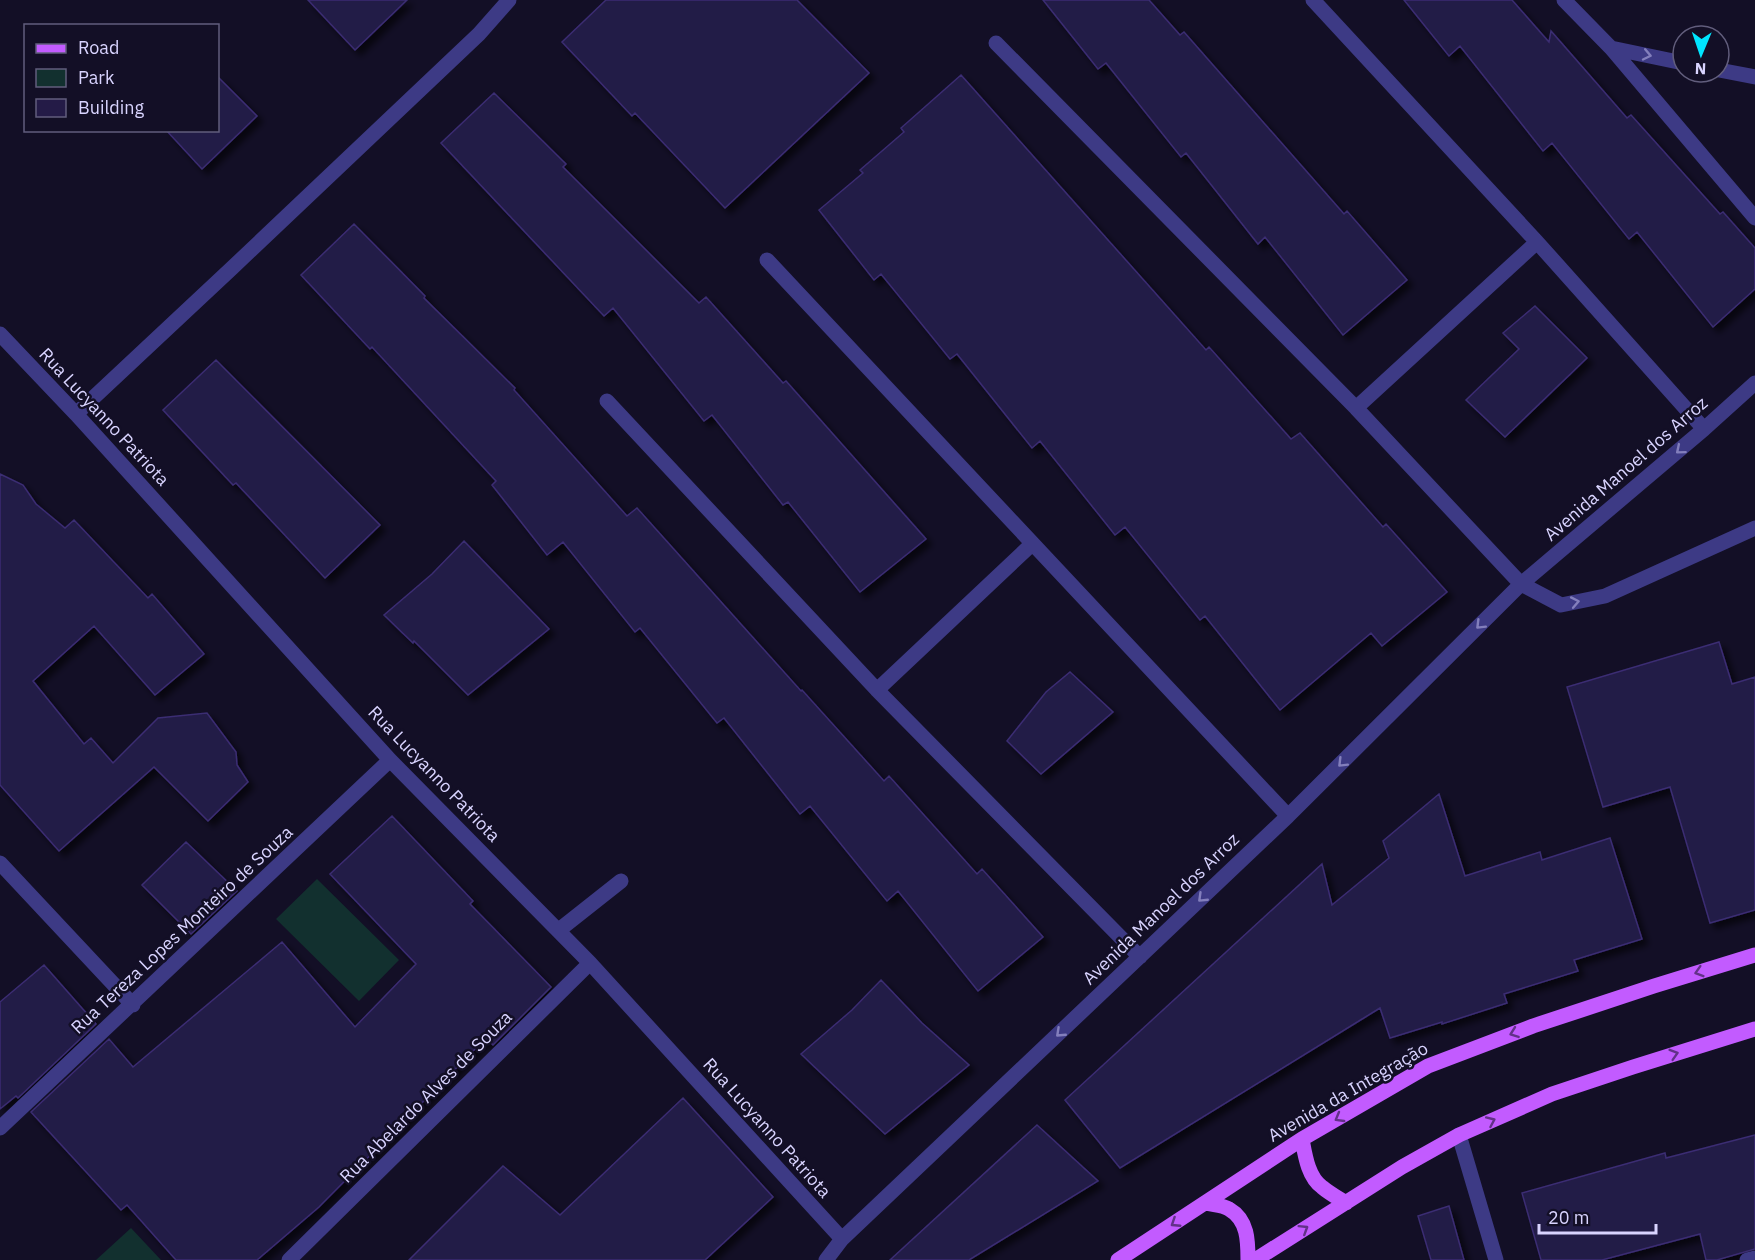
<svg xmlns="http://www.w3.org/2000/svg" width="1755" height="1260" font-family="'IBM Plex Sans',sans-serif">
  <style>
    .green { fill: #12302f }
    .building { fill: #241b47; stroke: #3b2d73; stroke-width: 1.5; filter: url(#shadow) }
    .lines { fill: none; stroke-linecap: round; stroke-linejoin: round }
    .minor { stroke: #3d3a85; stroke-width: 15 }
    .major { stroke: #c25bff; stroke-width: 15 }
    .oneway { stroke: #837fbc }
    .oneway2 { stroke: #623188 }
    .labels { text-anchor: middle; stroke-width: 5; stroke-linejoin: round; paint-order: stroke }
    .street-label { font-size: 18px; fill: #d9d4ff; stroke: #130f26 }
  </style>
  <defs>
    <filter id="shadow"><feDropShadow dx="5.5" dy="5.5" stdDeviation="3" flood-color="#0009"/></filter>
  </defs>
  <rect width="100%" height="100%" fill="#130f26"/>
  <path class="green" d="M317 879 399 960 359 1001 276 919Z
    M131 1228 161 1260H96Z"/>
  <path class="building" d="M308 0H407L355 50Z
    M606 0H797L869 73 725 208 635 113 632 116 562 42Z
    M1043 0H1149L1180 35 1184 32 1344 214 1347 211 1407 280 1343 335 1265 237 1258 244 1186 153 1181 157 1106 63 1098 69Z
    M1404 0H1512L1549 42 1551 31 1627 118 1631 115 1720 214 1723 212 1755 248V289L1713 327 1637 232 1629 239 1552 143 1543 151 1460 46 1449 56Z
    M961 75 1206 350 1209 347 1291 439 1300 433 1383 527 1386 524 1447 592 1382 646 1371 633 1280 710 1205 616 1200 620 1125 527 1115 535 1040 441 1032 448 957 354 950 359 881 274 874 280 819 210 863 173 860 170 904 132 901 128Z
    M218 77 257 116 202 169 166 130H218Z
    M494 93 566 164 563 167 699 303 706 297 783 383 786 381 926 539 860 592 788 502 783 505 712 415 704 421 613 308 604 316 441 143Z
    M354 224 425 296 424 298 515 388 514 390 627 516 637 508 801 691 802 690 884 781 889 776 977 874 982 869 1043 937 978 991 898 891 887 901 810 806 800 814 724 718 717 723 640 628 635 632 563 542 547 555 492 485 496 481 372 347 370 349 301 275Z
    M1535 306 1587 358 1505 437 1466 400 1519 349 1503 333Z
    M216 360 380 525 325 578 236 483 233 485 163 410Z
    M0 474 23 485 36 504 65 528 74 520 148 598 152 594 204 654 155 695 94 626 33 681 84 744 91 738 113 763 158 718 207 713 236 752 237 765 248 782 208 821 154 767 59 851 0 785Z
    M464 541 549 629 468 695 414 641 413 643 384 615 432 574Z
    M1719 642 1732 684 1755 677V910L1710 923 1670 787 1603 807 1567 687Z
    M1070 672 1113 712 1041 774 1007 741 1046 692Z
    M1439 794 1465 876 1540 852 1542 860 1610 838 1642 939 1574 960 1578 971 1504 994 1507 1003 1442 1024V1022L1390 1038 1380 1008 1120 1168 1065 1100 1322 864 1332 905 1389 858 1383 841Z
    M392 816 473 901 470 904 551 987 493 1045 486 1038 319 1207 257 1260H176L127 1205 121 1210 31 1112 109 1039 133 1067 282 942 355 1027 416 964 330 874Z
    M186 842 237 891 191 934 142 885Z
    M44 965 96 1024 18 1098 16 1096 0 1109V1002Z
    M881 980 922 1023 969 1065 885 1134 801 1054 852 1010Z
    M683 1098 773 1197 705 1260H409L503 1166 560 1215Z
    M1037 1125 1098 1181 969 1260H890Z
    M1755 1135V1249L1717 1260H1706L1700 1234 1602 1260H1541L1522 1193 1665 1153 1666 1158Z
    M1449 1206 1464 1260H1431L1418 1216Z"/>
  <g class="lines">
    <path class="minor" d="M1313 0 1537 242 1704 429
      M1564 0 1611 48 1755 218
      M996 43 1356 408 1521 584 1561 605 1605 596 1755 528
      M1611 48 1683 63
      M1719 70 1755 77
      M767 260 1288 816
      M0 334 76 414 390 760 590 963 842 1239
      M607 401 877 690 1140 957
      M1356 408 1537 242
      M76 414 232 268 479 34 509 0
      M877 690 1032 544
      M0 863 133 1005
      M559 930 621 881
      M0 1128 390 760
      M1459 1135 1496 1260
      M289 1260 590 963
      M826 1260 842 1239 1288 816 1521 584 1704 429 1755 383
      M1747 1260 1755 1258"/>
    <path class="major" d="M1302 1139C1305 1155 1308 1177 1322 1187 1329 1193 1338 1198 1346 1203
      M1206 1203C1213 1205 1223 1205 1229 1209 1248 1220 1248 1241 1248 1260
      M1118 1260 1302 1139 1428 1066 1533 1026 1654 986 1755 955
      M1255 1260 1402 1167 1459 1135 1552 1094 1633 1067 1755 1029"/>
  </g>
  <defs><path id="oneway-chevron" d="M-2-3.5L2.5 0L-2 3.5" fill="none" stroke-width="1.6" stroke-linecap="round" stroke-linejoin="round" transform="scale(1.5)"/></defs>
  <g class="oneway">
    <use href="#oneway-chevron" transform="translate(1647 55) rotate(12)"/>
    <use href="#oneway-chevron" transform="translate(1680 450) rotate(140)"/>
    <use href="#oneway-chevron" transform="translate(1575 602) rotate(-11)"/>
    <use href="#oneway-chevron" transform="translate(1480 625) rotate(135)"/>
    <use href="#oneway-chevron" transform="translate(1342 763) rotate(135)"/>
    <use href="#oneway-chevron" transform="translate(1202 898) rotate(136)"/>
    <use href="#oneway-chevron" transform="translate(1060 1033) rotate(137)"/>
  </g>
  <g class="oneway2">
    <use href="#oneway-chevron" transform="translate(1699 972) rotate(163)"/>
    <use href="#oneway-chevron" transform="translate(1514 1033) rotate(160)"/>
    <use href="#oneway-chevron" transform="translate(1674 1054) rotate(-17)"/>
    <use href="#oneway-chevron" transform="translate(1339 1118) rotate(150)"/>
    <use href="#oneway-chevron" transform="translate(1491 1121) rotate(-24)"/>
    <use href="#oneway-chevron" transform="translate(1175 1223) rotate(147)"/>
    <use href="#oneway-chevron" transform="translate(1304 1229) rotate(-32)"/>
  </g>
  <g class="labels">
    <g class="street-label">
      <text transform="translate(104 417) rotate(47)" y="6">Rua Lucyanno Patriota</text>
      <text transform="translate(1626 469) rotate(-41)" y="6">Avenida Manoel dos Arroz</text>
      <text transform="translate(434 774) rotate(46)" y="6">Rua Lucyanno Patriota</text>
      <text transform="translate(1161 909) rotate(-44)" y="6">Avenida Manoel dos Arroz</text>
      <text transform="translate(182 930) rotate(-43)" y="6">Rua Tereza Lopes Monteiro de Souza</text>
      <text transform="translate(1348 1092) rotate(-30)" y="6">Avenida da Integração</text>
      <text transform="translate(426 1097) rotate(-45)" y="6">Rua Abelardo Alves de Souza</text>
      <text transform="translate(767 1128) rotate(48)" y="6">Rua Lucyanno Patriota</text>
    </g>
  </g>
  <rect x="24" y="24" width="195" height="108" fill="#130f26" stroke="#625e7d" stroke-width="1.5"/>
  <rect x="36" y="44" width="30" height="9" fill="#c25bff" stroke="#625e7d" stroke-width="1.5"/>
  <text x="78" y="54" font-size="18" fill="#d9d4ff">Road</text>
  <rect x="36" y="69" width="30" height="18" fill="#12302f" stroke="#625e7d" stroke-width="1.5"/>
  <text x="78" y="84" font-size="18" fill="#d9d4ff">Park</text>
  <rect x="36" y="99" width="30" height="18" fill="#241b47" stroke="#625e7d" stroke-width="1.5"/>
  <text x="78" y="114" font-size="18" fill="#d9d4ff">Building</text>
  <g transform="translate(1701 54) rotate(182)"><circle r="28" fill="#130f26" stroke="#625e7d" stroke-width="1.5"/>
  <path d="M0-4.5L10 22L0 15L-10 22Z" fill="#00e5ff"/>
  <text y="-9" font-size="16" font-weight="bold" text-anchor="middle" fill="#d9d4ff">N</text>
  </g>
  <path d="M1539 1224v9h117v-9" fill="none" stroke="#d9d4ff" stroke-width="3"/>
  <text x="1548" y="1224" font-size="18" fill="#d9d4ff" stroke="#130f26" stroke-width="4.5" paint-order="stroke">20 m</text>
</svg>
